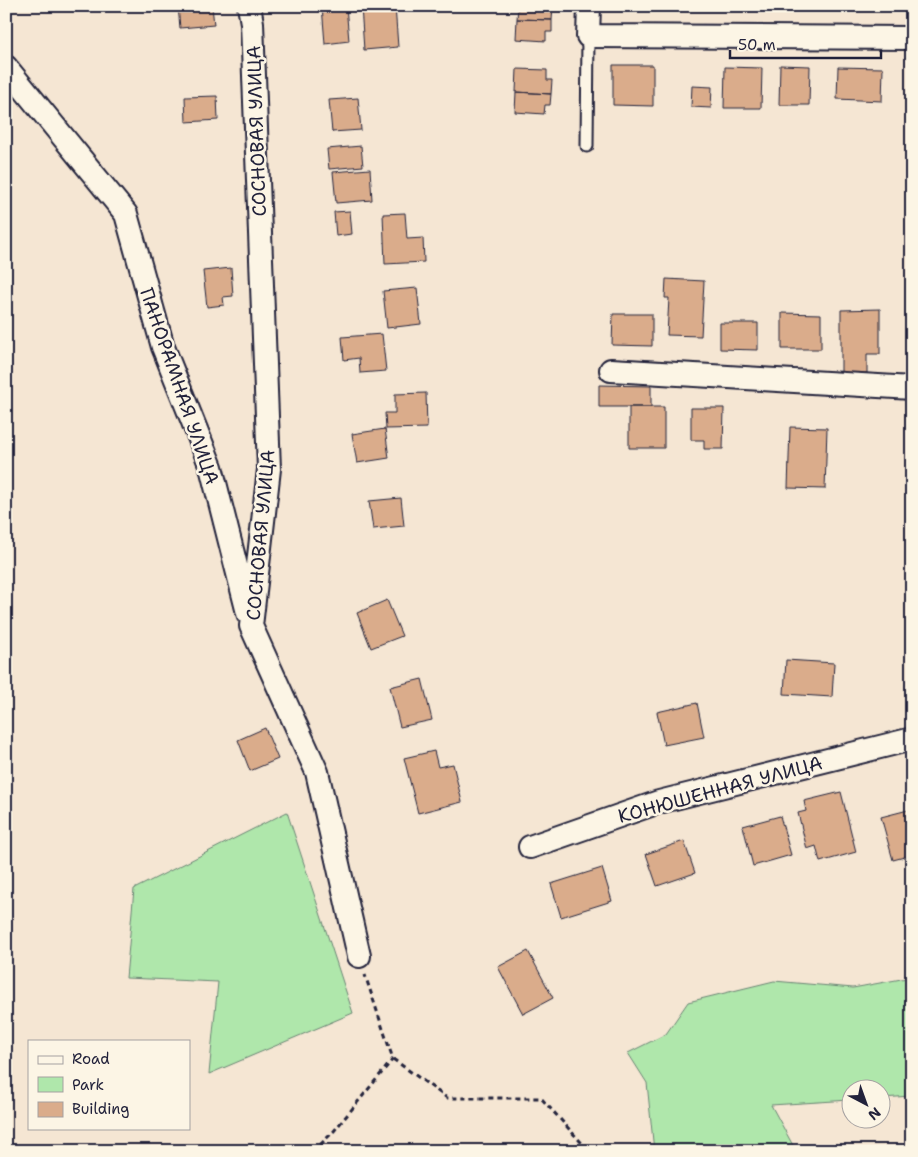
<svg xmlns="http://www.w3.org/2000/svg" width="918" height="1157" font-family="'Shantell Sans',sans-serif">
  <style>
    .green { fill: #afe7ab; stroke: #688473 }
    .building { fill: #daac8b; stroke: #22223b }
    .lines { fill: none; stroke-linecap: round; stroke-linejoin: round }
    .service-casing { stroke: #22223b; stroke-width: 15 }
    .minor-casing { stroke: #22223b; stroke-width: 26 }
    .path { stroke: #22223b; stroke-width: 3; stroke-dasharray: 5 4; stroke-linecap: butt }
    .service { stroke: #fcf5e5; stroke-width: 11 }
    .minor { stroke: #fcf5e5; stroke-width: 22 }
    .labels { text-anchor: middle; stroke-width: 5; stroke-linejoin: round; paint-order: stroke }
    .street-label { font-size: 19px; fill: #22223b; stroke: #fcf5e5 }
  </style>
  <rect width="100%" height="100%" fill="#f5e6d3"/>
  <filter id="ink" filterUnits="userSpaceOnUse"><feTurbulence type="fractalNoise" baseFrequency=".02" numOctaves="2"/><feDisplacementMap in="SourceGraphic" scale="10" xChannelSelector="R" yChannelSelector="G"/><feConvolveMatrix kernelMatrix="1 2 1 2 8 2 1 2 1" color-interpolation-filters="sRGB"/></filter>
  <g filter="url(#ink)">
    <path class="green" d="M287 812 353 1013 209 1074 218 982 126 978 134 889Z
      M912 977V1096L881 1098 880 1090H850V1100L771 1105 796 1151H654L647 1083 628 1053 666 1034 688 1002 774 981 853 988Z"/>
    <path class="building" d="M178 6H212L214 25 180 28Z
      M322 6H346L349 41 325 44Z
      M361 6H395L398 47 364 50Z
      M518 6H553L552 20 517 19Z
      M517 19 552 20V32H546V41L516 39Z
      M613 65H653V106L613 105Z
      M780 65 810 66 809 105H779Z
      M725 67 762 68 761 108H724Z
      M838 67 883 68 882 101 837 99Z
      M517 69 547 70V80H552L551 94 516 92Z
      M692 86 712 87 711 108 691 107Z
      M516 92 551 94 550 105H545L544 114 515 112Z
      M217 96 218 120 186 122 185 97Z
      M358 98 361 130 332 132 329 100Z
      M361 146 363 166 329 169 327 149Z
      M370 169 372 200 336 203 333 172Z
      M350 211 352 234 336 236 334 212Z
      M405 213 407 239 423 238 424 262 385 264 383 214Z
      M231 268 233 296 223 297 224 305 207 307 203 271Z
      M666 279 704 281 701 336 667 335 669 298H665Z
      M417 288 421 324 387 328 383 291Z
      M880 309V354H867V373L841 374V310Z
      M782 313 821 314V349H782Z
      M613 314H652V346L612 345Z
      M720 323H758V350L720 349Z
      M382 334 386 371 360 373 359 358 344 360 342 337Z
      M599 385 651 386V407H599Z
      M426 393 427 428 386 429 385 413H395V394Z
      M629 407H664V448H629Z
      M691 408H724L723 449H704V440H691Z
      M790 427 827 428 825 489 788 488Z
      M385 429 389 458 357 463 352 434Z
      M401 498 404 526 373 529 369 501Z
      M387 600 402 636 371 648 357 613Z
      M786 660 834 663 832 697 784 694Z
      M422 679 432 720 400 727 390 687Z
      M697 703 704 737 664 745 657 712Z
      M265 728 278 759 250 771 238 740Z
      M434 751 438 767 453 764 462 802 418 813 404 758Z
      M841 792 856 852 820 862 816 846 807 849 798 813 806 811 804 801Z
      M912 809V855L893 860 881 817Z
      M780 816 791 855 753 866 743 826Z
      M684 841 695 873 657 886 646 854Z
      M602 868 612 901 561 917 551 884Z
      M528 951 553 998 523 1014 498 967Z"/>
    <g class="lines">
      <defs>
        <path id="service" d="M587 146 588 36"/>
        <path id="minor" d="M249 6 252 23 269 469 251 626 317 772 359 956
          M589 6 588 36 912 38
          M6 67 126 214 163 347 211 467 248 613
          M611 370 912 388
          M530 847 659 802 912 739"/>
      </defs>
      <use href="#service" class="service-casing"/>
      <use href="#minor" class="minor-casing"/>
      <path class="path" d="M393 1059 447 1098H541L589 1151
        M314 1151 334 1131 393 1059 365 975"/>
      <use href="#service" class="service"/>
      <use href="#minor" class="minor"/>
    </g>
  </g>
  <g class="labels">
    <g class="street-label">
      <text transform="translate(256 131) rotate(-92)" y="7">СОСНОВАЯ УЛИЦА</text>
      <text transform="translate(180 386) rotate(71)" y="7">ПАНОРАМНАЯ УЛИЦА</text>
      <text transform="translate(260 535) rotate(-85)" y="7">СОСНОВАЯ УЛИЦА</text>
      <text transform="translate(720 789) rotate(-15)" y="7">КОНЮШЕННАЯ УЛИЦА</text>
    </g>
  </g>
  <rect width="918" height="1157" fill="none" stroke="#fcf5e5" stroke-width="25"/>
  <rect x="12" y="12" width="893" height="1132" fill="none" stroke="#22223b" stroke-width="2" filter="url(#ink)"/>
  <rect x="28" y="1040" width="162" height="90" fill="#fcf5e5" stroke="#a5a1a1"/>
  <rect x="38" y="1056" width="25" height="8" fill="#fcf5e5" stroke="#a5a1a1"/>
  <text x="72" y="1064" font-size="15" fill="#22223b">Road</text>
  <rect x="38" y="1077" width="25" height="15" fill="#afe7ab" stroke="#a5a1a1"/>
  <text x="72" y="1090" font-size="15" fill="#22223b">Park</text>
  <rect x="38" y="1102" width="25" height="15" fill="#daac8b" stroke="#a5a1a1"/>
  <text x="72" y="1114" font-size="15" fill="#22223b">Building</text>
  <g transform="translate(866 1104) rotate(139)"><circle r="24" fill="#fcf5e5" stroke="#a5a1a1"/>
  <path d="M0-4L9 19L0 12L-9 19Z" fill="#22223b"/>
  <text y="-8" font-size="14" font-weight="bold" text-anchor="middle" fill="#22223b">N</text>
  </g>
  <path d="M730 50v8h151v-8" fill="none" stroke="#22223b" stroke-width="2.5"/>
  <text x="738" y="50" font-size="15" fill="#22223b" stroke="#fcf5e5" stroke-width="4" paint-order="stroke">50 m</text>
</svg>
